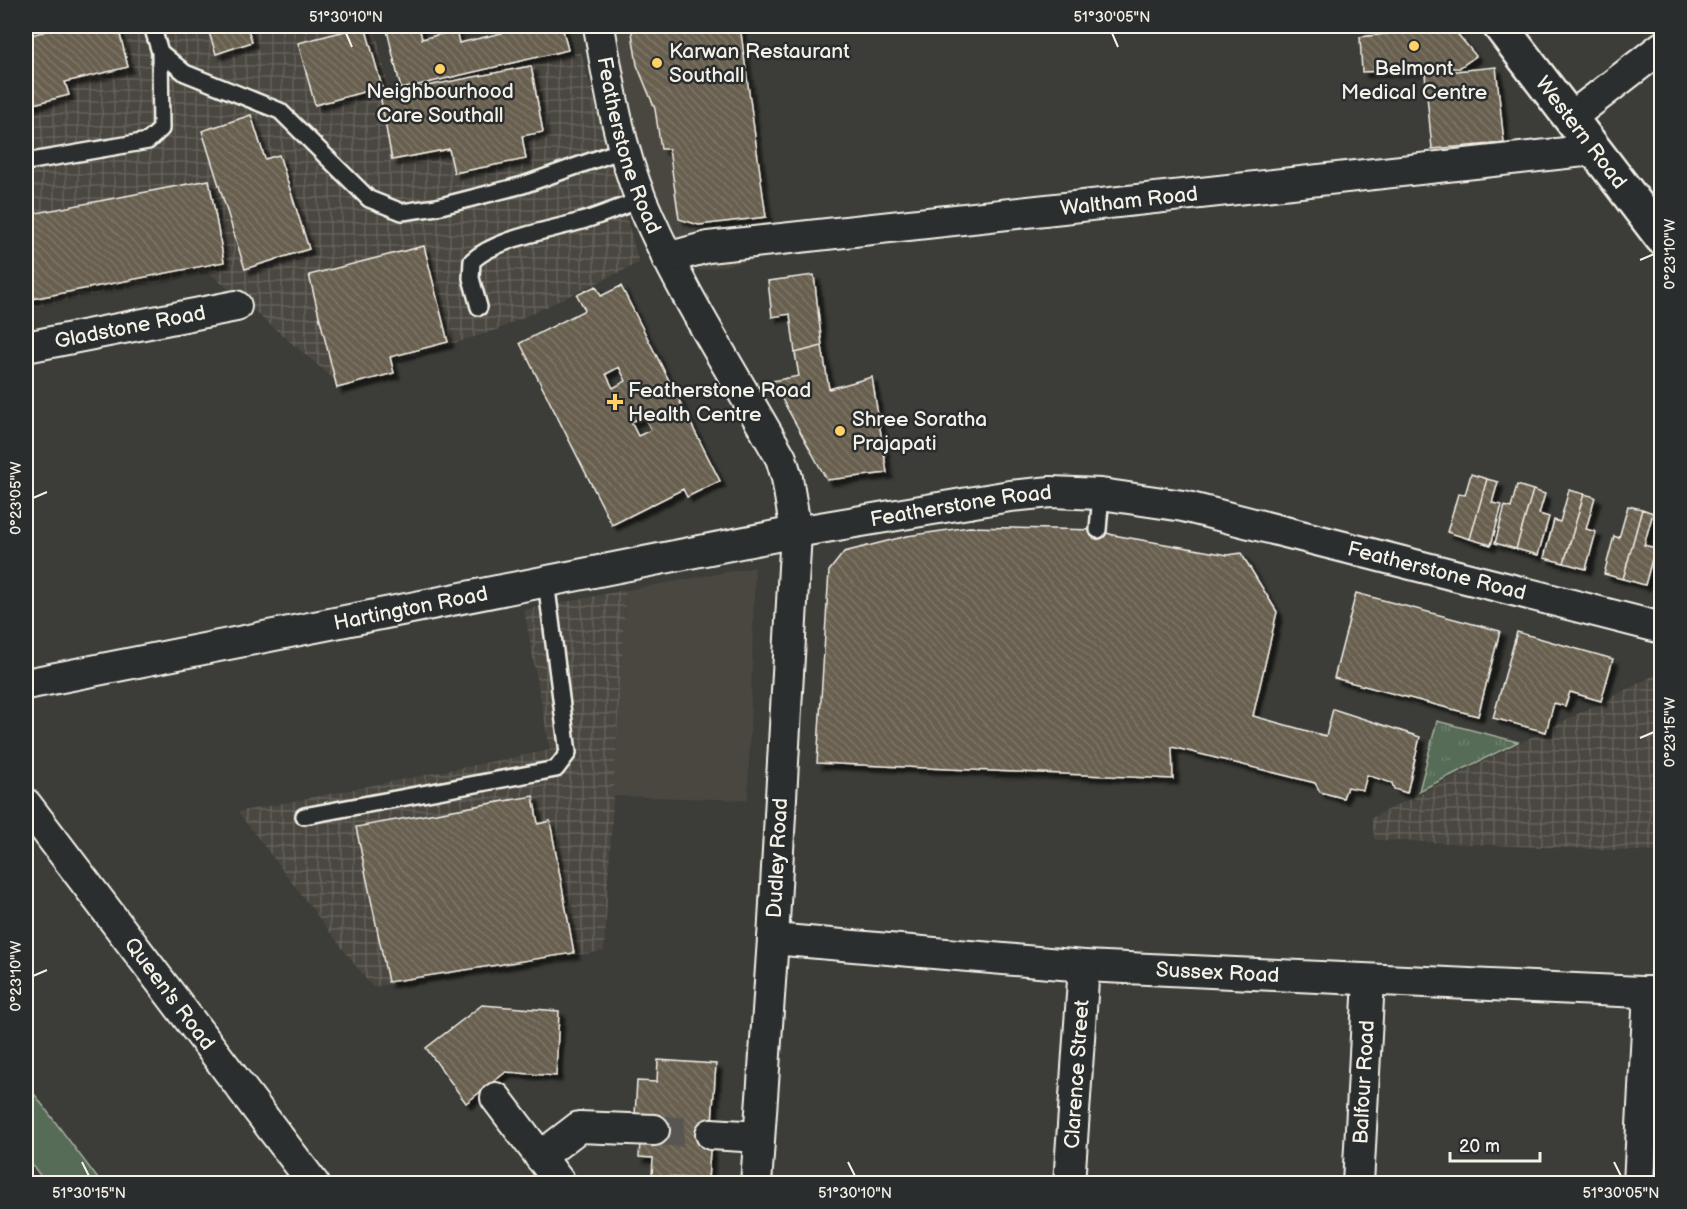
<svg xmlns="http://www.w3.org/2000/svg" width="1687" height="1209" font-family="'Balsamiq Sans',sans-serif">
  <style>
    .built { fill: #49463f }
    .industrial { fill: url(#industrial-grid) }
    .grass { fill: #566c57; stroke: #a5aea0; stroke-width: 1.5 }
    .park { fill: url(#park-tufts); stroke: #a5aea0; stroke-width: 1.5 }
    .building { fill: url(#building-back-hatch); stroke: #f4f1e8; stroke-width: 1.5; fill-rule: evenodd; filter: url(#shadow) }
    .lines { fill: none; stroke-linecap: round; stroke-linejoin: round }
    .street-tunnel { stroke: #585752; stroke-width: 30; stroke-dasharray: 30 15; stroke-linecap: butt }
    .lane-casing { stroke: #f4f1e8; stroke-width: 20 }
    .street-casing { stroke: #f4f1e8; stroke-width: 34 }
    .secondary-casing { stroke: #f4f1e8; stroke-width: 38 }
    .lane { stroke: #2a2d2e; stroke-width: 15 }
    .street { stroke: #2a2d2e; stroke-width: 30 }
    .secondary { stroke: #2a2d2e; stroke-width: 33 }
    .ticks { fill: none; stroke: #f4f1e8; stroke-width: 2 }
    .poi-dot { fill: #ffd166; stroke: #2a2d2e; stroke-width: 2 }
    .labels { text-anchor: middle; stroke-width: 5; stroke-linejoin: round; paint-order: stroke }
    .poi-label { font-size: 21px; fill: #f4f1e8; stroke: #2a2d2e; text-anchor: start }
    .street-label { font-size: 21px; fill: #f4f1e8; stroke: #2a2d2e }
    .neatline { fill: none; stroke: #f4f1e8; stroke-width: 2 }
    .ticks-label { font-size: 15px; text-anchor: middle; fill: #f4f1e8 }
  </style>
  <defs>
    <pattern id="industrial-grid" width="8" height="8" patternUnits="userSpaceOnUse" patternTransform="scale(1.5)"><rect width="8" height="8" fill="#49463f"/><path d="M0 4h8M4 0v8" fill="none" stroke="#64615b"/></pattern>
    <pattern id="park-tufts" width="24" height="20" patternUnits="userSpaceOnUse" patternTransform="scale(1.5)"><rect width="24" height="20" fill="#566c57"/><path d="M3 7l-1-3M5 7V3M7 7l1-3M15 17l-1-3M17 17v-4M19 17l1-3" fill="none" stroke="#6f816f"/></pattern>
    <pattern id="building-back-hatch" width="6" height="6" patternUnits="userSpaceOnUse" patternTransform="scale(1.5)"><rect width="6" height="6" fill="#675f4f"/><path d="M-1 5l2 2M0 0l6 6M5-1l2 2" fill="none" stroke="#7d7668"/></pattern>
    <filter id="shadow"><feDropShadow dx="5.5" dy="5.5" stdDeviation="1.5" flood-color="#0009"/></filter>
  </defs>
  <rect width="100%" height="100%" fill="#3c3c38"/>
  <filter id="ink" filterUnits="userSpaceOnUse"><feTurbulence type="fractalNoise" baseFrequency=".0167" numOctaves="2"/><feDisplacementMap in="SourceGraphic" scale="12" xChannelSelector="R" yChannelSelector="G"/><feConvolveMatrix kernelMatrix="1 2 1 2 8 2 1 2 1" color-interpolation-filters="sRGB"/></filter>
  <g filter="url(#ink)">
    <path class="built" d="M607 26H745L775 256 699 271 643 180Z
      M755 567 748 800 613 796 626 590Z"/>
    <path class="industrial" d="M26 26H374L390 91 581 52 639 263 497 330 335 380 208 272 26 309Z
      M626 590 604 951 372 987 238 812 550 750 524 610Z
      M1661 672V852L1375 840 1371 818Z"/>
    <path class="grass" d="M26 1083 101 1183H46L26 1157Z"/>
    <path class="park" d="M1437 721 1518 742 1419 791Z"/>
    <path class="building" d="M67 26H118L128 67 65 82 69 95 26 106V36Z
      M207 26H247L252 42 216 54Z
      M365 26 382 87 315 105 298 43Z
      M386 26H419L422 39 456 30 459 43 502 33 500 26H562L568 50 401 89Z
      M631 26H740L766 217 699 225 679 219 669 149H661L655 109 637 65Z
      M1408 26H1451L1476 56 1459 68 1362 72 1360 37 1409 31Z
      M531 66 543 132 522 136 526 159 454 173 449 149 392 160 380 95Z
      M1496 67 1504 143 1432 149 1425 74Z
      M251 115 265 159 279 155 309 249 245 269 202 131Z
      M209 180 224 262 26 300V215Z
      M424 246 448 342 390 357 394 373 337 388 309 275Z
      M814 275 822 346 795 353 790 314 772 317 768 281Z
      M596 286 601 296 621 286 720 481 687 497 683 489 612 525 520 343 585 310 577 295ZM619 367 626 381 613 388 606 374ZM644 416 651 430 638 436 631 422Z
      M822 346 829 389 872 377 887 473 827 480 772 381 799 376 795 353Z
      M1471 474 1487 479 1470 539 1447 532 1458 494 1465 495Z
      M1487 479 1498 482 1492 503 1502 505 1491 545 1470 539Z
      M1517 485 1533 490 1516 549 1495 543 1505 506 1511 508Z
      M1533 490 1545 494 1539 514 1549 517 1538 555 1516 549Z
      M1569 490 1584 494 1564 563 1544 558 1554 520 1560 522Z
      M1584 494 1595 497 1586 529 1596 532 1586 569 1564 563Z
      M1628 506 1642 509 1623 579 1604 574 1614 536 1619 538Z
      M1642 509 1653 513 1644 545 1655 548 1645 585 1623 579Z
      M969 527 1098 530 1113 535 1228 555 1241 553 1277 612 1253 716 1326 736 1333 709 1420 737 1407 793 1394 789 1392 783 1367 775 1363 790 1347 787 1343 798 1320 792 1315 783 1172 747 1173 779 817 763 829 571 844 552 907 536Z
      M1356 593 1500 631 1478 716 1334 678Z
      M1517 632 1613 659 1601 701 1570 692 1565 706 1554 703 1546 732 1493 718Z
      M533 796 538 824 550 821 574 953 388 982 356 827Z
      M482 1005 559 1011 556 1076 506 1072 466 1103 426 1048Z
      M658 1060 716 1064 708 1180 652 1176 653 1158 639 1157 640 1143 635 1115 637 1081 657 1082Z"/>
    <g class="lines">
      <path class="street-tunnel" d="M654 1130 711 1134"/>
      <defs>
        <path id="lane" d="M152 26 160 52 185 73 280 111 369 199 402 212 437 207 523 185 625 149
          M26 162 148 141 161 129 160 52
          M479 307 471 278 472 261C496 238 552 230 585 220 604 214 623 206 641 200
          M1098 530 1101 494
          M304 816 556 769 568 753 546 581"/>
        <g id="street">
          <path id="s1" d="M599 26C609 85 619 146 642 202 679 290 734 374 781 458L787 478 796 532 773 939 756 1184"/>
          <path d="M1570 118 1662 47"/>
          <path id="s2" d="M667 258 708 247 1593 150"/>
          <path id="s3" d="M26 347 236 306"/>
          <path id="s4" d="M26 684 796 532 1010 496 1051 492 1101 494 1183 506 1662 628"/>
          <path id="s5" d="M26 804 314 1184"/>
          <path id="s6" d="M773 939 1084 966 1662 993"/>
          <path d="M496 1098 561 1184"/>
          <path d="M711 1134 759 1137"/>
          <path d="M540 1157 579 1127 654 1130"/>
          <path id="s7" d="M1069 1184 1084 966"/>
          <path id="s8" d="M1358 1184 1369 980"/>
          <path d="M1639 1184 1649 992"/>
        </g>
        <g id="secondary">
          <path id="s9" d="M1500 26 1662 238"/>
        </g>
      </defs>
      <use href="#lane" class="lane-casing"/>
      <use href="#street" class="street-casing"/>
      <use href="#secondary" class="secondary-casing"/>
      <use href="#lane" class="lane"/>
      <use href="#street" class="street"/>
      <use href="#secondary" class="secondary"/>
    </g>
  </g>
  <path class="ticks" d="M346 33 352 47M1112 33 1118 47M1640 260 1654 254M33 498 47 492M1640 738 1654 732M33 976 47 970M82 1162 89 1176M848 1162 855 1176M1614 1162 1621 1176"/>
  <g class="poi-dot">
    <circle cx="1414" cy="46" r="6"/>
    <circle cx="657" cy="63" r="6"/>
    <circle cx="440" cy="69" r="6"/>
    <path d="M612 393h6v6h6v6h-6v6h-6v-6h-6v-6h6z"/>
    <circle cx="840" cy="431" r="6"/>
  </g>
  <g class="labels">
    <g class="poi-label">
      <text x="669" y="58">Karwan Restaurant<tspan x="669" dy="24">Southall</tspan></text>
      <text x="1414" y="75" text-anchor="middle">Belmont<tspan x="1414" dy="24">Medical Centre</tspan></text>
      <text x="440" y="98" text-anchor="middle">Neighbourhood<tspan x="440" dy="24">Care Southall</tspan></text>
      <text x="628" y="397">Featherstone Road<tspan x="628" dy="24">Health Centre</tspan></text>
      <text x="852" y="426">Shree Soratha<tspan x="852" dy="24">Prajapati</tspan></text>
    </g>
    <g class="street-label">
      <text dy="7" stroke="none"><textPath href="#s9" startOffset="134">Western Road</textPath></text>
      <text dy="7" stroke="none"><textPath href="#s1" startOffset="123">Featherstone Road</textPath></text>
      <text dy="7" stroke="none"><textPath href="#s2" startOffset="466">Waltham Road</textPath></text>
      <text dy="7" stroke="none"><textPath href="#s3" startOffset="106">Gladstone Road</textPath></text>
      <text dy="7" stroke="none"><textPath href="#s4" startOffset="952">Featherstone Road</textPath></text>
      <text dy="7" stroke="none"><textPath href="#s4" startOffset="1438">Featherstone Road</textPath></text>
      <text dy="7" stroke="none"><textPath href="#s4" startOffset="392">Hartington Road</textPath></text>
      <text transform="translate(777 858) rotate(-87)" y="7">Dudley Road</text>
      <text dy="7" stroke="none"><textPath href="#s6" startOffset="446">Sussex Road</textPath></text>
      <text dy="7" stroke="none"><textPath href="#s5" startOffset="238">Queen's Road</textPath></text>
      <text dy="7" stroke="none"><textPath href="#s7" startOffset="110">Clarence Street</textPath></text>
      <text dy="7" stroke="none"><textPath href="#s8" startOffset="102">Balfour Road</textPath></text>
    </g>
  </g>
  <rect width="1687" height="1209" fill="none" stroke="#2a2d2e" stroke-width="66"/>
  <path d="M1450 1152v9h90v-9" fill="none" stroke="#f4f1e8" stroke-width="3"/>
  <text x="1459" y="1152" font-size="18" fill="#f4f1e8" stroke="#2a2d2e" stroke-width="4.5" paint-order="stroke">20 m</text>
  <rect x="33" y="33" width="1621" height="1143" class="neatline"/>
  <g class="ticks-label">
    <text x="346" y="22">51°30'10"N</text>
    <text x="1112" y="22">51°30'05"N</text>
    <text transform="translate(1670 254) rotate(-90)" y="5">0°23'10"W</text>
    <text transform="translate(16 498) rotate(-90)" y="5">0°23'05"W</text>
    <text transform="translate(1670 732) rotate(-90)" y="5">0°23'15"W</text>
    <text transform="translate(16 976) rotate(-90)" y="5">0°23'10"W</text>
    <text x="89" y="1198">51°30'15"N</text>
    <text x="855" y="1198">51°30'10"N</text>
    <text x="1621" y="1198">51°30'05"N</text>
  </g>
</svg>
